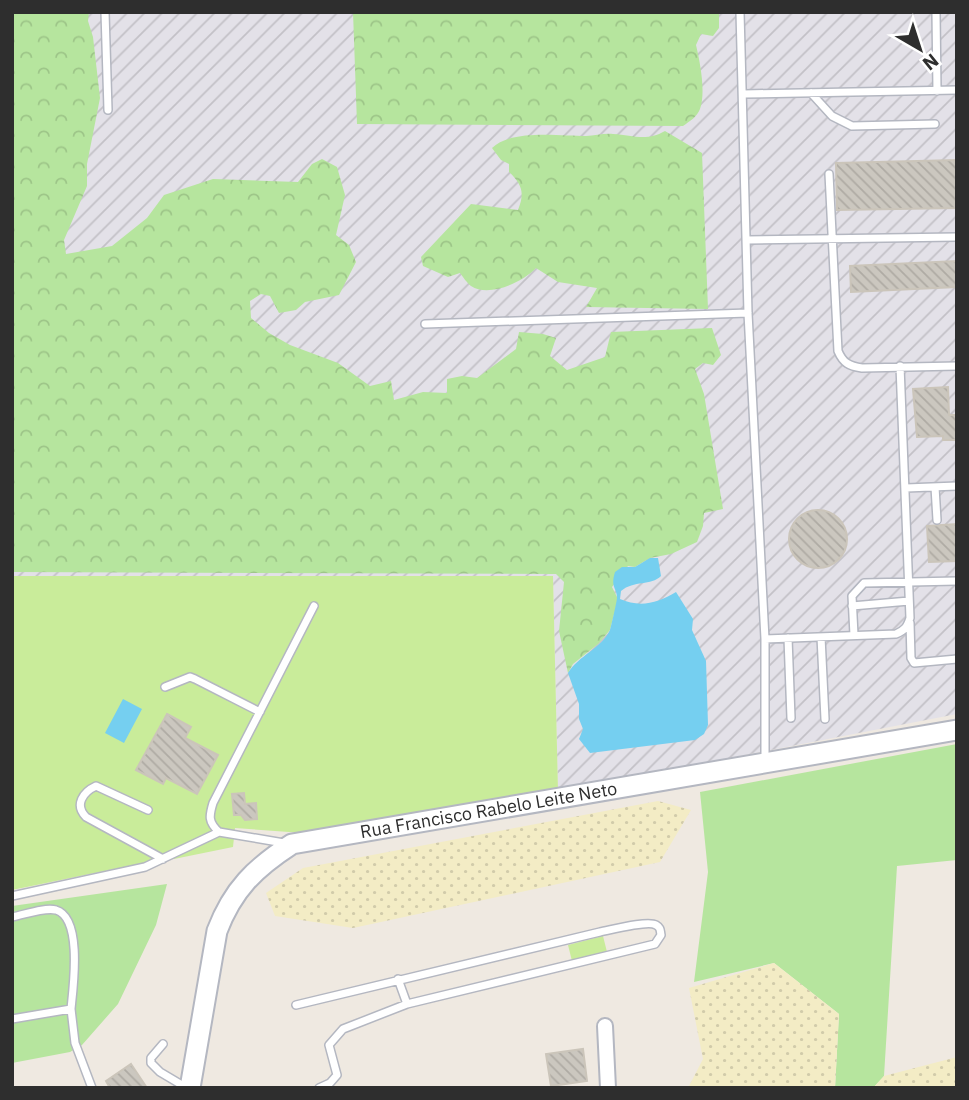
<svg xmlns="http://www.w3.org/2000/svg" width="969" height="1100" font-family="'IBM Plex Sans',sans-serif">
  <style>
    .industrial { fill: url(#industrial-furrows) }
    .grass { fill: #b6e59e }
    .forest { fill: url(#forest-crowns) }
    .sand { fill: url(#sand-dots) }
    .pitch { fill: #c9ec9a }
    .water { fill: #75cff0 }
    .building { fill: url(#building-back-hatch); stroke: #cbc5ba; stroke-width: 2 }
    .lines { fill: none; stroke-linecap: round; stroke-linejoin: round }
    .lane-casing { stroke: #b4b7c1; stroke-width: 10 }
    .street-casing { stroke: #b4b7c1; stroke-width: 18 }
    .secondary-casing { stroke: #b4b7c1; stroke-width: 23 }
    .lane { stroke: #fff; stroke-width: 7 }
    .street { stroke: #fff; stroke-width: 14 }
    .secondary { stroke: #fff; stroke-width: 19 }
    .labels { text-anchor: middle; stroke-width: 5; stroke-linejoin: round; paint-order: stroke }
    .street-label { font-size: 18px; fill: #2e2e2e; stroke: #fff }
  </style>
  <defs>
    <pattern id="industrial-furrows" width="10" height="10" patternUnits="userSpaceOnUse" patternTransform="scale(1.75)"><rect width="10" height="10" fill="#e3e1e8"/><path d="M-1 1l2-2M0 10L10 0M9 11l2-2" fill="none" stroke="#c3c1c7"/></pattern>
    <pattern id="forest-crowns" width="20" height="18" patternUnits="userSpaceOnUse" patternTransform="scale(1.75)"><rect width="20" height="18" fill="#b6e59e"/><path d="M2 6a3 3 0 1 1 6 0M12 15a3 3 0 1 1 6 0" fill="none" stroke="#9dc588"/></pattern>
    <pattern id="sand-dots" width="8" height="8" patternUnits="userSpaceOnUse" patternTransform="scale(1.75)"><rect width="8" height="8" fill="#f3ecc5"/><path d="M2 2h.1M6 6h.1" fill="none" stroke="#d1cbaa" stroke-width="1.8" stroke-linecap="round"/></pattern>
    <pattern id="building-back-hatch" width="6" height="6" patternUnits="userSpaceOnUse" patternTransform="scale(1.75)"><rect width="6" height="6" fill="#cbc7bf"/><path d="M-1 5l2 2M0 0l6 6M5-1l2 2" fill="none" stroke="#afaba4"/></pattern>
  </defs>
  <rect width="100%" height="100%" fill="#efe9e1"/>
  <path class="industrial" d="M12 12H957V714L558 791 553 577 12 576Z"/>
  <path class="grass" d="M957 744V860L897 866 884 1076 873 1088H835L839 1014 774 963 694 982 708 872 700 792Z
    M167 884 156 925 118 1004 82 1045 70 1052 12 1063V906Z"/>
  <path class="forest" d="M12 12H89L88 21 93 37 100 98 87 164V186L64 240 66 254 112 246 147 218 164 195 213 179 298 182 312 164 322 159 337 167 345 195 336 235 349 245 356 262 339 295 305 302 296 310 279 313 270 296 261 294 250 301 251 318 269 333 290 345 338 363 370 386 391 381 394 400 423 392 447 393V379L462 376 477 378 516 349 519 332 543 334 556 338 550 356 567 370 605 357 611 332 712 328 721 355 713 365 703 363 695 369 704 394 723 509 704 513 703 526 697 542 671 554 650 558 635 567 628 566 612 587 618 599 610 630 598 644 573 664 568 673 559 631 564 582 556 574 12 572Z
    M353 12H719V28L713 36 701 34 696 45C700 62 706 92 700 109 697 117 690 121 683 126L357 124Z
    M665 131 702 153 708 309 586 307 597 288 558 282 536 268C523 282 489 298 471 286 467 283 463 277 460 273L448 277 423 266 421 257 471 204 518 210C525 193 522 184 509 172V164L501 160 492 148C511 129 560 136 586 136 595 136 604 133 613 134 633 135 646 142 665 131Z"/>
  <path class="sand" d="M658 801 691 810 660 862 353 928 275 916 266 893 303 868Z
    M774 963 839 1014 835 1088H688L703 1059 689 988Z
    M957 1057V1088H896L895 1086 873 1088 884 1076Z"/>
  <path class="pitch" d="M12 576H553L558 791 317 834 235 828 233 847 174 859H163L12 890Z
    M603 936 607 952 572 961 568 945Z"/>
  <path class="water" d="M650 558H658L661 576C651 586 634 580 621 591L620 599C640 608 658 603 676 592L693 619 692 630 706 661 708 725 704 734 695 740 590 753 579 739 583 729 579 719V704L568 673C578 656 602 648 610 630 611 627 617 601 617 598 617 587 610 588 615 572L622 567H635Z
    M123 699 142 709 124 743 105 733Z"/>
  <path class="building" d="M957 160V208L837 210 836 163Z
    M957 261V287L851 292 850 266Z
    M948 387 949 415H957V440H943V436L917 437 913 389Z
    M789 539a29 29 0 1 1 58 0a29 29 0 1 1-58 0Z
    M957 524V561L929 562 927 526Z
    M167 714 191 727 185 738 218 755 197 794 166 778 163 784 136 770Z
    M244 793 245 804 256 803 257 819 245 820 241 815H234L232 794Z
    M583 1049 587 1081 551 1086 546 1054Z
    M131 1064 147 1088H110L106 1081Z"/>
  <g class="lines">
    <defs>
      <path id="lane" d="M105 12 108 110
        M740 12 748 313 765 639V760
        M936 12 937 91
        M811 93 832 116 852 126 935 124
        M744 94 957 90
        M829 174 838 351C843 363 849 366 862 368L957 366
        M748 240 957 237
        M425 324 748 313
        M935 487 937 520
        M906 488 957 486
        M852 606 909 601
        M910 623 911 658 914 663 957 659
        M854 635 852 596 864 583 957 581
        M821 637 825 719
        M788 638 791 718
        M765 639 896 634C905 630 907 627 910 618L900 366
        M165 687 190 677 195 679 260 712
        M148 810 96 786C83 792 74 805 86 817L163 859
        M284 843 219 832C208 822 209 816 213 803L314 606
        M12 896 145 867 219 832
        M12 917C24 915 44 907 56 910 83 918 73 988 71 1009
        M398 979 407 1004
        M296 1005 600 932C611 930 648 920 656 925 661 928 660 930 661 935L655 944 407 1004 343 1029 329 1045 337 1075 330 1083 319 1088
        M12 1019 71 1009 75 1043 92 1088
        M163 1044 151 1058V1063L160 1072 187 1088"/>
      <path id="street" d="M605 1026 608 1088"/>
      <g id="secondary">
        <path id="s1" d="M190 1088 217 931C233 889 255 868 292 844L957 730"/>
      </g>
    </defs>
    <use href="#lane" class="lane-casing"/>
    <use href="#street" class="street-casing"/>
    <use href="#secondary" class="secondary-casing"/>
    <use href="#lane" class="lane"/>
    <use href="#street" class="street"/>
    <use href="#secondary" class="secondary"/>
  </g>
  <g class="labels">
    <g class="street-label">
      <text dy="6" stroke="none"><textPath href="#s1" startOffset="476">Rua Francisco Rabelo Leite Neto</textPath></text>
    </g>
  </g>
  <rect width="969" height="1100" fill="none" stroke="#2e2e2e" stroke-width="28"/>
  <g transform="translate(920 49) rotate(141)" stroke="#ffffff" stroke-width="5" paint-order="stroke">
  <path d="M0-5L12 26L0 18L-12 26Z" fill="#2e2e2e"/>
  <text y="-10" font-size="19" font-weight="bold" text-anchor="middle" fill="#2e2e2e">N</text>
  </g>
</svg>
